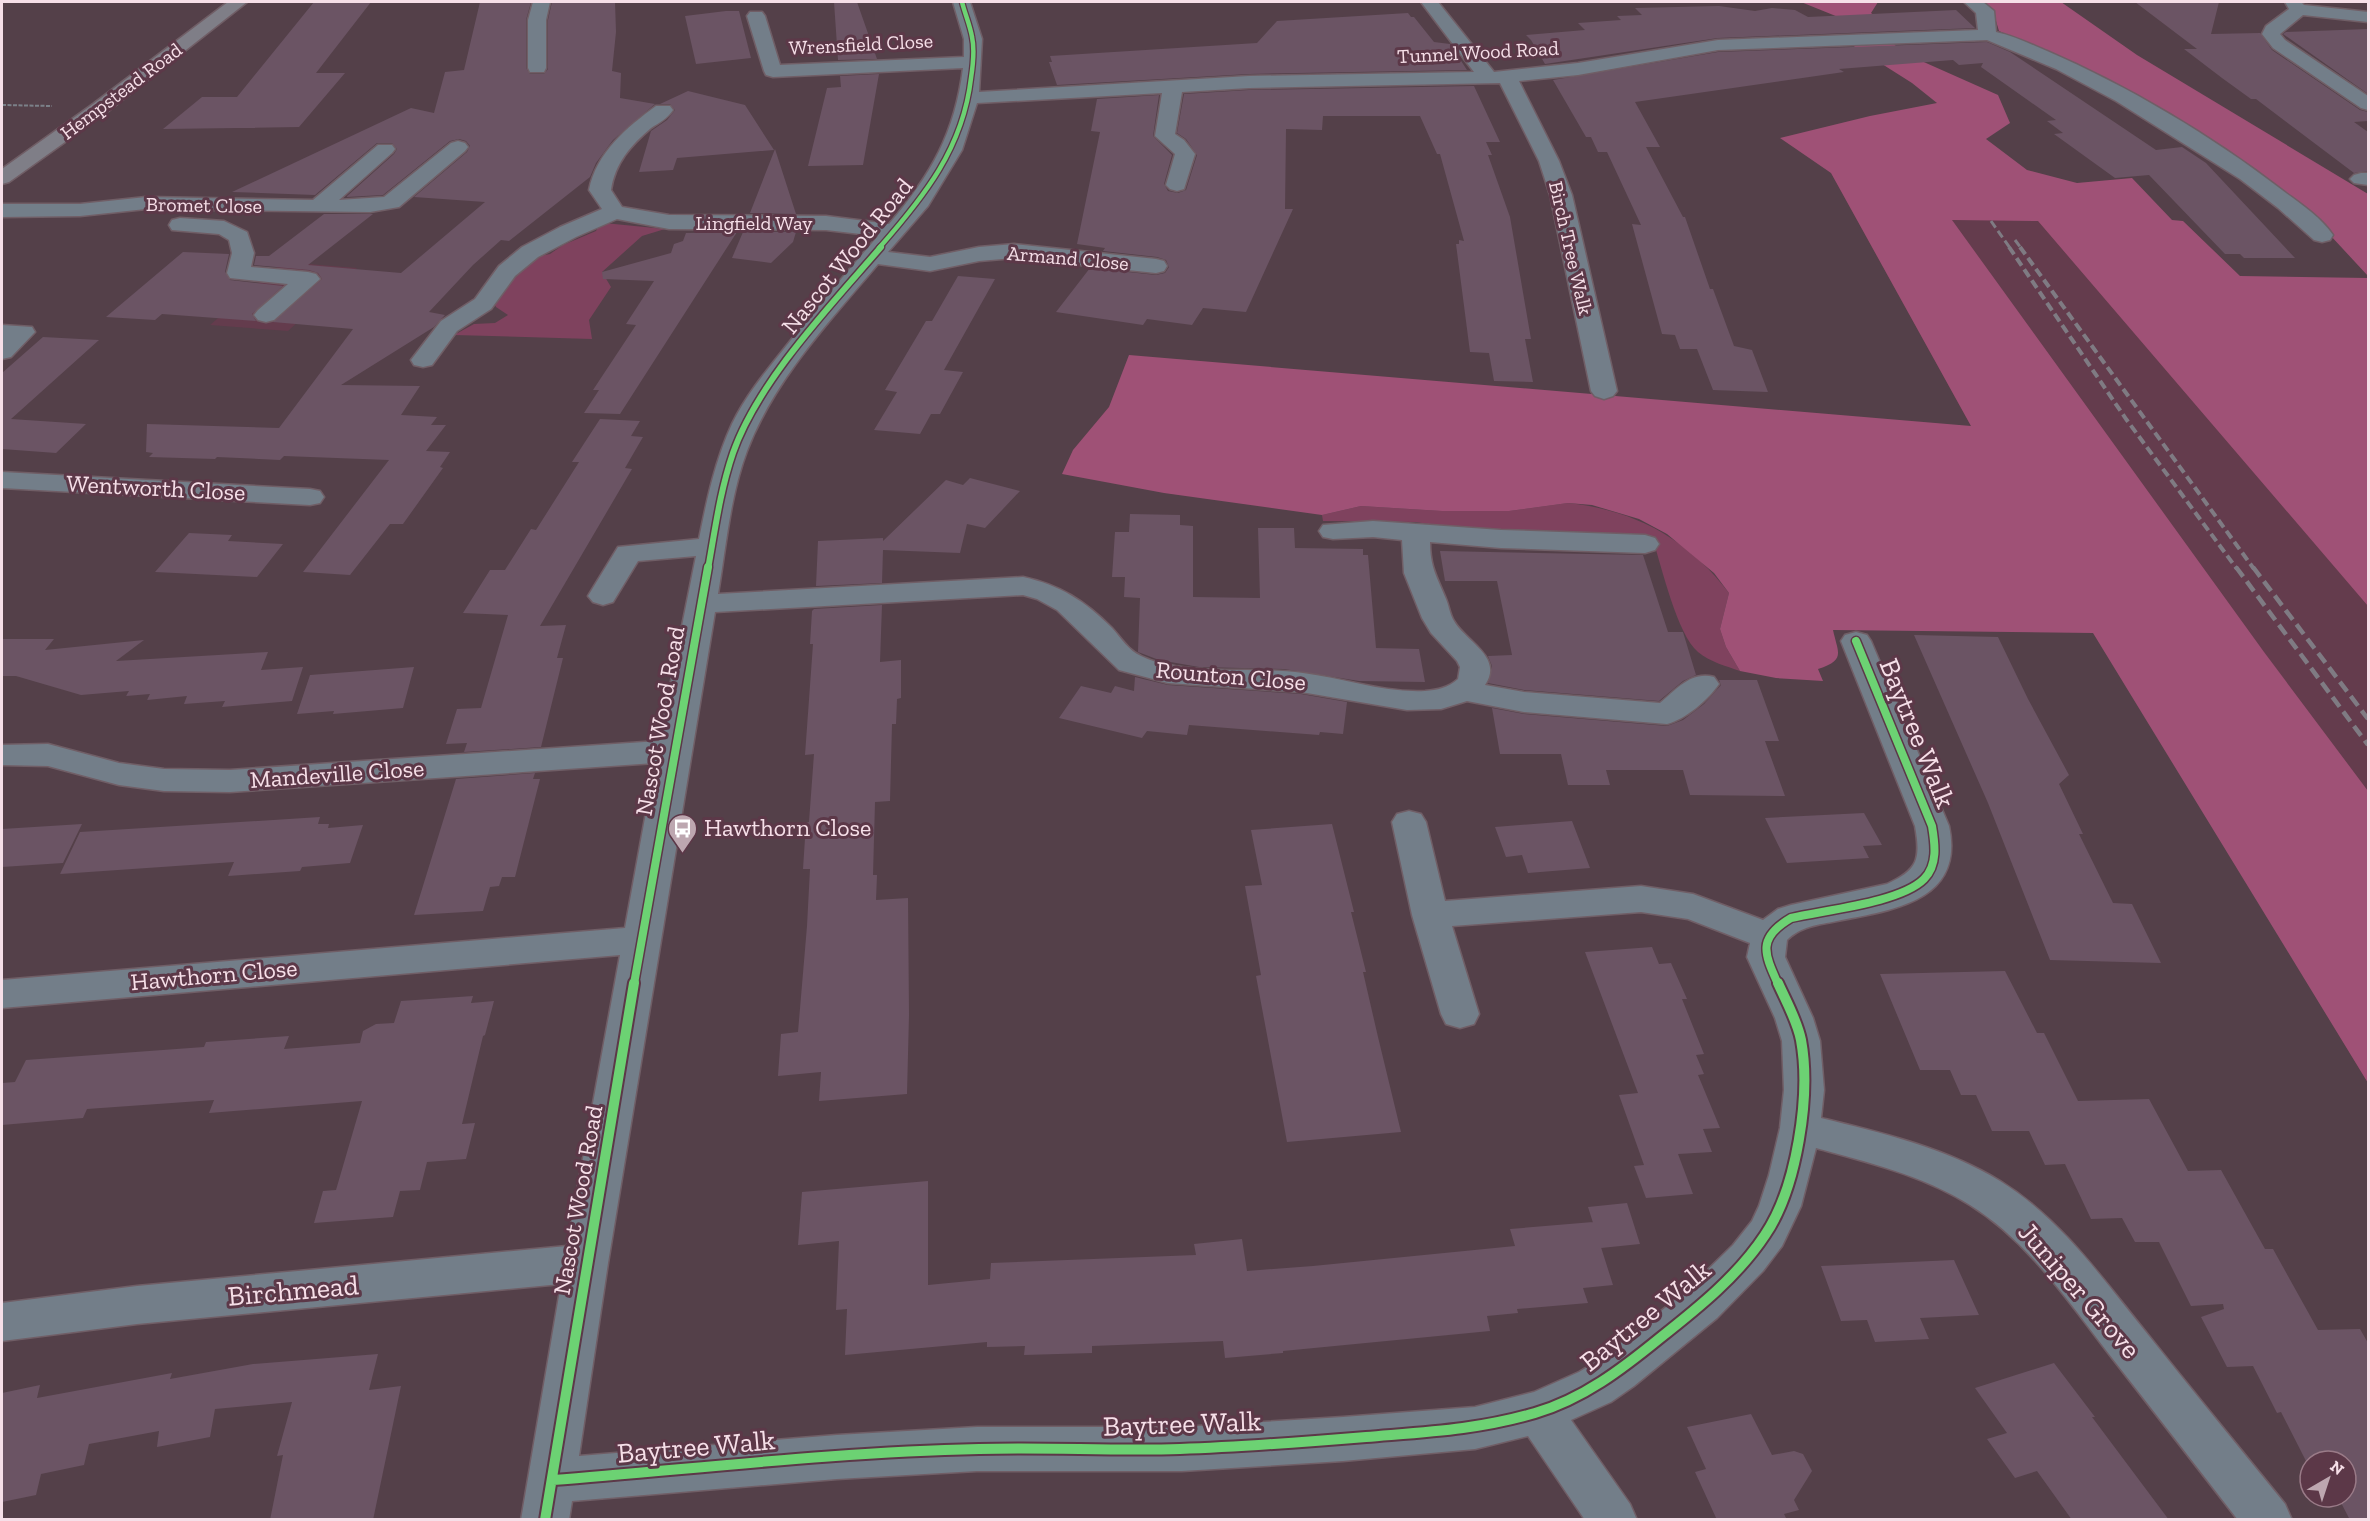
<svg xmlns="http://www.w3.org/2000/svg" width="2370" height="1521" font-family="'Zilla Slab',serif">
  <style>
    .built { fill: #643c4d }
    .green { fill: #7f425e }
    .forest { fill: #9f5176 }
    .building { fill: #6b5464 }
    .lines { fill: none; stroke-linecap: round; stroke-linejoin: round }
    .minor-casing { stroke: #705e66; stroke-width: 3 }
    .major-casing { stroke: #705e66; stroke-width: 3 }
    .path { stroke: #7b8088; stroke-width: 2; stroke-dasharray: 4 1.5; stroke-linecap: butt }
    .minor { fill: #737e89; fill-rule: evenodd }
    .major { fill: #7f7e87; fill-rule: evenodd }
    .rail-far2 { stroke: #7f7b83; stroke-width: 3; stroke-dasharray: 8 4; stroke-linecap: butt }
    .rail-far1 { stroke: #7f7b83; stroke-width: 4; stroke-dasharray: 9 4.5; stroke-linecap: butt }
    .rail { stroke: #7f7b83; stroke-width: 4.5; stroke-dasharray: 12 6; stroke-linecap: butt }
    .cycleway-far3-casing { stroke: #5c3848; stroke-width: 7 }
    .cycleway-far2-casing { stroke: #5c3848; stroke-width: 9 }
    .cycleway-far1-casing { stroke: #5c3848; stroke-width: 11 }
    .cycleway-casing { stroke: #5c3848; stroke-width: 14 }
    .cycleway-far3 { stroke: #6cd273; stroke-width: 4.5 }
    .cycleway-far2 { stroke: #6cd273; stroke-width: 6 }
    .cycleway-far1 { stroke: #6cd273; stroke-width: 8 }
    .cycleway { stroke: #6cd273; stroke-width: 10 }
    .labels { text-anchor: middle; stroke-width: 6; stroke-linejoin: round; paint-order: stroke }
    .far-street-label { font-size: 20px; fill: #f6dfe8; stroke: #5c3848 }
    .street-label { font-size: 24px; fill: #f6dfe8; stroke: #5c3848 }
    .poi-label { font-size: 24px; fill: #f6dfe8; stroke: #5c3848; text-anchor: start }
    .near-street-label { font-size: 28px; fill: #f6dfe8; stroke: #5c3848 }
  </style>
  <rect width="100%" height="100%" fill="#544049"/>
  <path class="built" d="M1831 173H1988L2214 325 2368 319V1083L1971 426Z
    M283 262 357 268 288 331 210 325Z"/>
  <path class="green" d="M604 223 665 229 642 236 602 272 611 287 589 320 592 339 454 335 474 324 495 323 508 315 496 307 493 301 496 294 535 257 550 254 563 245 596 231 599 225Z
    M1568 503C1635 510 1688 539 1729 593L1720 629 1726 647 1740 671C1726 666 1710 662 1698 652 1677 634 1662 568 1653 540L1451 528 1416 522 1323 521 1322 515 1361 506 1442 511H1509Z"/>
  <path class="forest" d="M1801 2H1878L1871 13 1881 20 1858 25Z
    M1983 2H2061L2137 55 2368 194V276L2305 208 2249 167 2100 76 1999 31 1993 11Z
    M1892 43 1908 55 1998 95 2010 123 1986 139 2027 170 2077 183 2132 178 2172 220 2183 221 2240 276 2368 278V606L2038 221 1952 220 2264 652 2368 791V1083L2093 633 1833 630C1838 653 1846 660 1818 669L1823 681 1776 678 1740 671 1726 647 1720 629 1729 593 1714 573 1667 534 1639 519 1592 505 1568 503 1509 511H1442L1361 506 1322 515 1164 493 1062 474 1073 450 1109 407 1129 355 1971 426 1831 173 1780 138 1870 116 1937 103 1912 83 1852 45Z"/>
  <path class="building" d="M314 2H371L316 73H345L299 127 163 129 202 97H237Z
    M480 2H531L526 20V68L530 74H544L548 69V20L552 2H615L616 32 612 71 621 73 620 98 655 104 613 140 596 163 590 177 509 241 501 240 473 265 429 312 445 315 434 327 341 385 420 386 401 415 437 417 431 425H446L426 451 450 452 440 467 443 468 403 524H390L350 575 303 572 389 460 284 456 280 460 217 457 215 459 149 457 153 453 146 452 147 424 279 428 353 329 273 322 322 279 318 273 309 270 254 265 256 256H269L324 214H373L308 265 401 273 485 202 414 197 467 152 470 146 466 141 459 139 450 141 383 195 346 197 394 154 397 149 392 143H377L315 195 232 192 411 108 434 113 445 72 464 70Z
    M834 2H857L877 59 838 60Z
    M2135 2H2219L2211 34 2260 33 2272 50 2360 110 2368 112V121L2354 122 2368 132V171L2354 173 2256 99H2251L2222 78 2184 49H2197Z
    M1719 6 1755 11 1772 8 1795 10 1808 17 1956 10 1975 28 1718 38 1545 64 1531 40 1526 35 1585 30 1578 23 1621 20 1617 16 1642 15 1635 8Z
    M726 11H739L751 58 696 64 685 16Z
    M1408 13 1411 17H1414L1434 42 1450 44 1467 70 1249 74 1057 85 1049 62H1052L1050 56 1257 43 1277 21Z
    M2368 29V94L2283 34 2286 32Z
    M1987 42 2010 52 2156 150 2182 147 2206 163 2295 258H2244L2240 254H2225L2149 175 2115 178 2054 134 2063 133 2047 121 2056 120 1981 67 1983 63 1959 65 1953 60 1839 69 1844 72 1635 102 1660 147H1646L1683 217H1685L1710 289H1713L1734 346 1752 350 1768 392 1713 390 1697 349H1680L1675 335 1662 334 1632 224 1641 225 1607 152H1598L1591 137H1586L1553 80 1718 52Z
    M879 74 863 165 808 166 827 88 841 87 840 76Z
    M1474 86 1500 142H1486L1492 155H1488L1510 217 1531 339H1525L1533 382 1494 381 1489 353 1470 352 1456 244H1459V240L1464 241 1440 154H1437L1420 116H1323L1322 130 1286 129 1285 209H1293L1246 312 1203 308 1192 325 1147 319 1143 325 1056 312 1090 268 1156 275 1165 273 1169 267 1166 260 1157 257 1103 251 1105 248 1077 244 1100 132 1091 131 1097 99 1159 95 1153 136 1172 155 1164 184 1168 191 1178 193 1186 190 1197 155 1186 139 1177 133 1184 94 1249 90Z
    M688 91 745 105 774 150 677 158 673 170 639 172 651 131 667 120 675 110 670 104H660Z
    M775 149 796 214 750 213Z
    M737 232 620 414 584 413 599 390H593L636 325 626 324 654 281 603 279 602 272 671 253 674 244 683 241 686 233Z
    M743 232H796L793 242 771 263 732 258Z
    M183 252 229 254 225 272 230 280 283 286 252 314 256 321 162 314 155 320 106 317Z
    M958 276 995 279 944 370 963 372 940 414H931L920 434 874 430 897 392 885 390 926 321H932Z
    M43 337 99 340 11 419 86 424 56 453 2 449V373Z
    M600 419 640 421 631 436 643 437 625 468 632 469 540 626 566 625 557 658H563L541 747 464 752 467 743 446 744 457 709 481 708 508 615 463 613 490 570H505L531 529 536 530 579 462H572Z
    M970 478 1020 491 985 528 967 524 960 553 883 550 882 583 816 586 818 541 883 538V541L946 480 963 485Z
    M1130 514 1180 515V525L1193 526V597L1260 598 1258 528H1294L1295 548 1363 549V555H1368L1376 648 1419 649 1425 682 1359 681 1284 669 1199 667 1159 660 1138 652 1140 598 1124 597 1125 577H1112L1115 532H1129Z
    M189 533 232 535 228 541 283 544 257 577 155 572Z
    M1440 551 1643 555 1668 632H1683L1696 675 1683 681 1659 701 1524 690 1488 683 1492 666 1488 656 1512 655 1497 581H1445Z
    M882 605 880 662 901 660V698L897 699 896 724H892L890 801 875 802 873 875H877L876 900 908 898 909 1015 907 1094 819 1101 821 1072 778 1076 781 1034 798 1032 807 926 810 869H803L806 823 809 822 814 754 805 755 813 644H810L812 611 814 609Z
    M1914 635 1998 637 2028 699 2069 775 2059 784 2083 834H2079L2113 903 2132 904 2161 963 2050 960 1988 803Z
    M2 639H54L45 650 144 640 116 661 268 652 261 670 303 667 292 701 222 707 225 701 184 704 187 696 147 700 150 694 126 696 129 691 81 695 16 676H2Z
    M414 667 403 708 333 714 334 711 297 714 310 675Z
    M1135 677 1168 685 1301 694 1347 702 1343 734 1320 732 1319 735 1189 725 1187 735 1147 731 1142 738 1059 718 1081 686 1111 693 1115 686 1134 691Z
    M1719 680H1757L1779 741H1765L1785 796 1690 795 1683 770H1606L1610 785H1568L1561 754H1500L1492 708 1524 714 1667 726 1683 720 1704 704 1721 685Z
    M535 773 533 779H540L515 877H502L499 886 490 887 483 911 414 915 456 779Z
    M1864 813 1882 845 1863 846 1869 858 1787 863 1765 818Z
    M320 817 318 824H329L328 828 363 825 350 863 302 867 300 871 228 876 234 862 60 874 80 832Z
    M1572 821 1590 868 1528 873 1522 855 1506 857 1495 827Z
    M82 824 63 863 2 867V829Z
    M1332 824 1354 912H1351L1366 972H1363L1378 1037 1401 1132 1287 1142 1256 976 1261 975 1245 886 1262 885 1251 830Z
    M1652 947 1659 964 1671 963 1687 999H1682L1704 1054 1696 1055 1704 1074 1698 1075 1720 1128 1703 1129 1712 1152 1678 1154 1693 1194 1646 1198 1634 1166 1644 1165 1619 1095 1638 1093 1585 952Z
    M2005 971 2037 1033H2044L2078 1101 2149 1099 2188 1171 2221 1170 2265 1249H2273L2318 1330 2360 1329 2368 1343V1520H2350L2338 1497H2346V1461H2306L2281 1412 2277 1413 2253 1366 2227 1367 2201 1317 2224 1309 2223 1304 2191 1306 2159 1242H2135L2122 1218 2091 1219 2065 1164 2045 1165 2029 1131H1992L1976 1095H1961L1950 1070H1920L1880 974Z
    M473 996 471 1003 494 1001 485 1035 483 1036 462 1124 475 1123 466 1159 427 1162 420 1190 400 1191 393 1217 314 1223 323 1191 336 1190 362 1101 209 1113 214 1100 87 1109 83 1118 2 1125V1083L15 1082 26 1060 204 1047 206 1042 289 1036 284 1049 360 1043 363 1031 376 1024 394 1023 401 1001Z
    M928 1181V1285L990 1279 991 1263 1196 1255 1194 1244 1242 1239 1247 1271 1313 1266 1515 1246 1510 1229 1593 1222 1613 1285 1583 1288 1588 1303 1517 1309 1518 1313 1487 1316 1490 1331 1283 1351V1353L1225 1358 1223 1341 1092 1346V1353L1024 1355 1025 1346 987 1347V1342L845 1355 847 1309 836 1310 839 1241 798 1245 802 1192Z
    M1627 1203 1640 1244 1601 1248 1588 1207Z
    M1954 1260 1979 1315 1920 1318 1929 1339 1875 1342 1867 1320 1841 1321 1821 1266Z
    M378 1354 369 1390 401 1386 373 1520H270L283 1455 277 1456 292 1402 215 1409 210 1437 157 1447 159 1431 89 1444 84 1465 41 1474 36 1495 2 1502V1393L40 1385 37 1398 172 1373 170 1379 253 1364Z
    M2054 1363 2095 1417H2092L2169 1520H2072L2037 1471 2015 1478 1987 1439 2007 1433 1975 1388Z
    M1751 1414 1772 1455 1794 1451 1803 1454 1812 1471 1794 1500 1799 1510 1784 1514 1787 1520H1717L1695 1472 1706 1469 1687 1427Z"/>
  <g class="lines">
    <defs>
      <path id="minor" d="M533 2H550L546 20V68L544 72H530L528 68V20Z
        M953 2H970L982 39 979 92 1249 76 1474 72 1421 2H1438L1494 72 1578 63 1718 40 1978 30 1976 13 1964 2H1983L1994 11 1996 32C2014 36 2030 44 2047 51 2128 86 2212 136 2282 190 2299 203 2321 217 2333 235L2330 240 2322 242 2314 240 2278 208 2240 179 2116 101 2056 69 1987 40 1718 50 1578 75 1519 81 1559 161 1572 195 1617 391 1613 396 1604 399 1595 396 1591 391 1550 195 1539 161 1500 83 1249 88 1182 92 1175 134 1184 140 1195 154 1184 189 1177 191 1170 189 1166 185 1175 154 1155 136 1162 93 977 103 962 150 928 206 888 252 930 257 979 247 1014 244 1156 259 1164 261 1167 266 1164 271 1156 273 1014 258 979 261 930 271 878 264C829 322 774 380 747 451 730 496 726 547 718 594L1023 577C1060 585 1085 601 1112 628 1121 638 1129 651 1141 656 1184 677 1255 666 1303 673 1343 678 1384 693 1425 691 1437 690 1448 688 1458 679L1460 667 1457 661 1431 633 1422 618 1404 573 1402 540 1373 537 1333 539 1323 537 1319 531 1323 525 1373 521 1501 530 1645 535 1655 538 1659 544 1655 550 1645 553 1501 548 1430 542C1430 567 1437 577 1446 599 1449 606 1450 615 1454 621 1466 642 1504 657 1485 685L1524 692 1660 703C1677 689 1691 671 1714 677L1719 684C1708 700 1686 719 1667 724L1524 712 1467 701 1441 709 1407 710 1301 692 1168 683 1119 670 1057 610 1037 599 1023 595 715 612 608 1263 579 1456 837 1435 977 1427H1182L1343 1417 1475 1407 1534 1392 1579 1372 1602 1358 1685 1292 1733 1245 1752 1221 1759 1206 1769 1175 1780 1128 1784 1090 1782 1041 1775 1018 1747 957 1750 943 1688 919 1641 912 1452 926 1479 1014 1474 1024 1460 1028 1446 1024 1441 1014 1412 915 1392 822 1397 814 1409 811 1421 814 1426 822 1445 901 1641 886 1693 894 1763 920 1778 909 1791 905 1887 884C1918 870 1921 859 1915 826L1841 641 1845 635 1856 632 1867 635 1871 641 1949 826C1965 901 1894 910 1837 921 1818 925 1801 926 1787 940L1785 957 1813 1018 1820 1041 1824 1090 1821 1118C1882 1133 1946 1148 2000 1181 2060 1218 2102 1278 2145 1331 2191 1389 2238 1446 2285 1504L2292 1520H2238C2195 1464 2152 1409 2109 1354 2068 1301 2028 1241 1970 1205 1922 1175 1870 1163 1816 1148L1801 1206 1782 1246 1763 1271 1717 1318 1634 1386 1611 1402 1571 1420 1630 1504 1637 1520H1585L1528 1436 1475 1449 1343 1461 1182 1471H977L837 1479 572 1501 569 1520H521L561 1284 137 1324 2 1341V1303L137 1286 567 1246 620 955 2 1008V980L625 928 655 763 230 792 164 791 119 785 48 766 2 765V745L48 744 119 763 164 769 230 770 659 741 696 556 638 561 613 602 603 605 593 602 588 596 618 547 699 539C707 499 715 461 732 424 746 395 767 370 787 345 816 308 847 272 878 236L826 230 669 229 617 219 576 237 538 257 515 276 491 309 457 331 432 365 423 367 414 365 411 360 441 321 475 299 499 266 522 247 560 227 602 209 589 190C596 153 627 127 656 106H670L673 110C668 118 659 123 651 128 631 145 615 163 611 190L622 207 669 215 826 216 889 224C931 175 955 133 963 68L773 77 766 75 764 71 747 16 750 12H762L765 16 780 65 964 57V39Z
        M2285 2H2301L2304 5 2368 12V22L2303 15 2280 34 2285 40 2368 96V110L2361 108 2273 48 2262 34 2266 26 2289 9Z
        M458 141 465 143 468 147 465 151 399 207 370 212 146 209 80 216 2 217V204H80L146 197 313 200 378 145H392L395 149 392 153 339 200 384 197 451 143Z
        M2361 173H2368V185L2354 183 2350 179 2354 175Z
        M180 218 224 221 247 232 254 253 251 267 308 272 316 274 320 279 274 320 266 322 258 320 254 315 258 310 288 284 230 278 227 273 232 253 229 240 219 234 172 230 169 225 172 220Z
        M2 325 32 327 35 332 11 357 2 359Z
        M2 472 310 489 320 491 324 497 320 503 310 505 2 488Z"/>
      <path id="major" d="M228 2H247L107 112 9 182 2 184V169L93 104Z"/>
    </defs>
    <use href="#minor" class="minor-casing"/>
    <use href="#major" class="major-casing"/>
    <path class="path" d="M2 105 52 106"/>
    <use href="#minor" class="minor"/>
    <use href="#major" class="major"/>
    <path class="rail-far2" d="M1991 221 2010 248
      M2015 240 2021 248"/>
    <path class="rail-far1" d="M2009 247 2126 419 2237 569
      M2020 247 2254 569"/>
    <path class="rail" d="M2236 567 2368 745
      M2253 567 2368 719"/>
    <defs>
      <path id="cycleway-far3" d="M879 248C924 197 963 148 971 78 973 65 975 50 972 37 970 25 965 14 962 2"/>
      <path id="cycleway-far2" d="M708 569C715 530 720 491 733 453 758 381 831 305 881 247"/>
      <path id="cycleway-far1" d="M634 984 708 567
        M1778 984C1764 953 1757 938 1791 918 1824 910 1900 903 1924 879 1938 865 1935 844 1932 826L1856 641"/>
      <path id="cycleway" d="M553 1480C694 1469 837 1452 979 1449 1046 1447 1113 1451 1180 1449 1242 1447 1305 1442 1366 1437 1425 1432 1477 1430 1535 1413 1583 1399 1622 1369 1660 1338 1698 1308 1738 1276 1765 1235 1797 1188 1811 1095 1801 1040 1797 1020 1786 1001 1778 983
        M545 1520 634 983"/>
    </defs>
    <use href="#cycleway-far3" class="cycleway-far3-casing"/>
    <use href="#cycleway-far2" class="cycleway-far2-casing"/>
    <use href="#cycleway-far1" class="cycleway-far1-casing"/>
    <use href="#cycleway" class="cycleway-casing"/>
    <use href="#cycleway-far3" class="cycleway-far3"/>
    <use href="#cycleway-far2" class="cycleway-far2"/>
    <use href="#cycleway-far1" class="cycleway-far1"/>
    <use href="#cycleway" class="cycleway"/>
  </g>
  <defs>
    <symbol id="bus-pin" viewBox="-11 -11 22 30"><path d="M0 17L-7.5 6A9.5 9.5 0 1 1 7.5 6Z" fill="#bda7b0" stroke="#5c3848"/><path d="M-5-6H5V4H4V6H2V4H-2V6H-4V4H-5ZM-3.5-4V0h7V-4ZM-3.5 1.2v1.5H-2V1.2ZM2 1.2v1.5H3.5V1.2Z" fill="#fff"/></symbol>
  </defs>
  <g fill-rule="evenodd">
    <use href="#bus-pin" x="666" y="812" width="33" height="45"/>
  </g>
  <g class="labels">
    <g class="far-street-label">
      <text transform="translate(861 44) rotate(-3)" y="7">Wrensfield Close</text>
      <text transform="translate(1478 52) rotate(-3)" y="7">Tunnel Wood Road</text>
      <text transform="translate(121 91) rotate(-37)" y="7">Hempstead Road</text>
      <text transform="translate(204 205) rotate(1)" y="7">Bromet Close</text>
      <text x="754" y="230">Lingfield Way</text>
      <text transform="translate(1571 248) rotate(77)" y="7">Birch Tree Walk</text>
      <text transform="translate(1068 258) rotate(5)" y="7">Armand Close</text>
    </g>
    <g class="street-label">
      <text transform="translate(847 256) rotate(-51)" y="8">Nascot Wood Road</text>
      <text transform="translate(156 488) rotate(3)" y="8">Wentworth Close</text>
      <text transform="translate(1231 676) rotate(5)" y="8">Rounton Close</text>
      <text transform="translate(660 721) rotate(-80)" y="8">Nascot Wood Road</text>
      <text transform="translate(337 774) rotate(-4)" y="8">Mandeville Close</text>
      <text transform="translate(214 975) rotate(-5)" y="8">Hawthorn Close</text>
      <text transform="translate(578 1200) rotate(-80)" y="8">Nascot Wood Road</text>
    </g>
    <g class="poi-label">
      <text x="704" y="836">Hawthorn Close</text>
    </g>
    <g class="near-street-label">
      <text transform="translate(1918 733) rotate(68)" y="10">Baytree Walk</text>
      <text transform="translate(293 1290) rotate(-5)" y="10">Birchmead</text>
      <text transform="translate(2080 1290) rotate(49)" y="10">Juniper Grove</text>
      <text transform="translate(1645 1315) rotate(-39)" y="10">Baytree Walk</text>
      <text transform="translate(1182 1423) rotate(-2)" y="10">Baytree Walk</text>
      <text transform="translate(696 1446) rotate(-5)" y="10">Baytree Walk</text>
    </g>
  </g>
  <rect width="2370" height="1521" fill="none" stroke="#f6dfe8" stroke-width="6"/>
  <g transform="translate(2328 1479) rotate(39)"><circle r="28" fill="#5c3848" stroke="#9a7b88" stroke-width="1.5"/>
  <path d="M0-4.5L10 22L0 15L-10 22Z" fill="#bda7b0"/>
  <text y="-9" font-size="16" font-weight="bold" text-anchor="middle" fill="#f6dfe8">N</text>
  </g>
</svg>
